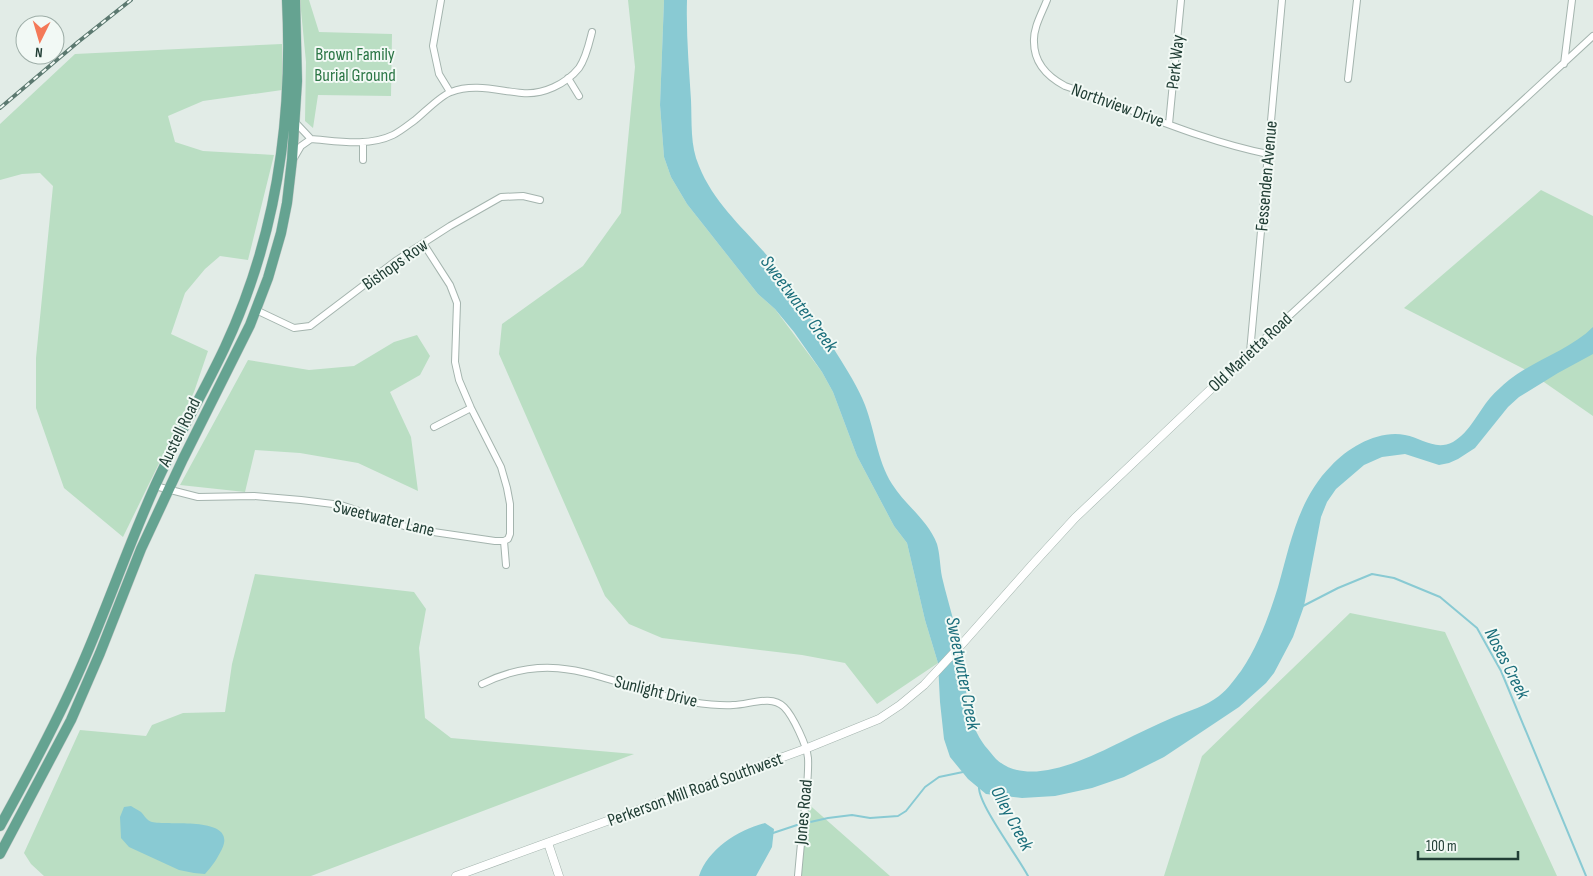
<svg xmlns="http://www.w3.org/2000/svg" width="1593" height="876" font-family="'Sofia Sans Condensed',sans-serif">
  <style>
    .green { fill: #badec3 }
    .water { fill: #89cad3 }
    .lines { fill: none; stroke-linecap: round; stroke-linejoin: round }
    .stream { stroke: #89cad3; stroke-width: 2 }
    .minor-casing { stroke: #a4b4ae; stroke-width: 8 }
    .tertiary-casing { stroke: #a4b4ae; stroke-width: 9 }
    .primary-casing { stroke: #c1c9c6; stroke-width: 11 }
    .minor { stroke: #fff; stroke-width: 6 }
    .tertiary { stroke: #fff; stroke-width: 8 }
    .primary { stroke: #65a391; stroke-width: 10 }
    .rail-casing { stroke: #5c7970; stroke-width: 4 }
    .rail { stroke: #f2f9f5; stroke-width: 2; stroke-dasharray: 5.5; stroke-linecap: butt }
    .labels { text-anchor: middle; stroke-width: 4; stroke-linejoin: round; paint-order: stroke }
    .park-label { font-size: 18px; fill: #2b7645; stroke: #f2f9f5 }
    .street-label { font-size: 18px; fill: #213e35; stroke: #f2f9f5 }
    .water-label { font-size: 19px; font-style: italic; fill: #1a6e7b; stroke: #f2f9f5 }
  </style>
  <rect width="100%" height="100%" fill="#e2ece7"/>
  <path class="green" d="M300 0H309L319 32 392 34 391 96 318 95 313 128 305 121 306 62Z
    M628 0H664L660 105 664 157 671 177 687 204 758 294 775 309 822 372 833 392 857 456 894 526 907 543 925 620 938 663 877 704 845 663 802 655 662 638 629 624 605 596 499 354 502 324 583 266 621 213 635 67Z
    M282 44V90L203 101 168 116 175 142 203 151 274 155 248 260 220 256 205 269 185 293 171 334 208 351 194 392 123 537 64 488 36 408V358L53 186 40 173 22 174 0 180V124L75 54Z
    M1541 190 1593 216V416L1528 371 1404 308Z
    M417 335 430 356 420 375 390 392 411 437 418 491 358 463 300 453 255 450 245 492 180 485 248 360 309 370 354 366 394 342Z
    M255 574 414 592 426 609 419 648 425 718 451 738 634 754 311 876H44L31 864 24 853 80 730 146 736 152 725 183 713 225 712 232 664Z
    M1350 613 1445 632 1557 876H1164L1202 756Z
    M805 801 890 876H797Z"/>
  <path class="water" d="M664 0H687C686 34 689 67 691 100 692 122 690 146 699 166 713 201 740 225 764 252 791 284 815 318 837 354 847 370 858 387 865 405 875 431 877 460 892 484 905 505 928 520 937 544 940 554 940 567 942 577 949 607 959 636 964 666 966 680 966 694 968 708 971 722 977 735 985 746 989 750 992 755 996 759 1028 789 1088 758 1121 742 1138 733 1156 725 1174 717 1189 711 1206 706 1219 696 1228 689 1234 680 1241 671 1258 646 1269 616 1278 587 1290 545 1298 499 1331 466 1349 447 1378 430 1405 435 1422 438 1435 451 1453 442 1470 432 1478 412 1490 398 1496 391 1502 386 1509 380 1534 360 1570 350 1593 327V354L1558 373 1519 397 1508 407 1475 448 1458 459 1449 463 1439 465 1405 454 1382 457 1364 465 1336 489 1327 502 1321 517 1304 606 1293 637 1274 673 1266 683 1239 707 1164 757 1124 777 1092 788 1055 796 1022 798 986 794 968 779 950 757 944 739 940 702 938 663 925 620 907 543 894 526 857 456 833 392 822 372 794 332 775 309 758 294 687 204 671 177 664 157 660 105Z
    M131 806C134 808 138 810 141 812 145 816 146 820 152 822 167 826 238 815 222 849 217 859 213 865 205 874L194 873 179 870 129 847 121 838 120 817 124 807Z
    M765 823 774 829 772 847 756 876H699C708 849 738 830 765 823Z"/>
  <g class="lines">
    <path class="stream" d="M1303 606 1338 588 1372 574 1394 578 1440 597 1477 628 1501 671 1586 876
      M979 786C977 803 1019 858 1028 876
      M806 823 828 818 852 815 870 818 898 816 906 811 925 787 939 777 963 772
      M773 833 797 825"/>
    <defs>
      <path id="minor" d="M441 0 433 46 439 74 450 92
        M1047 0C1042 13 1033 28 1034 42 1034 63 1048 77 1065 86 1133 109 1198 140 1268 154
        M1564 64 1572 0
        M568 78 579 96
        M1348 79 1357 0
        M295 122 311 139
        M1169 124 1181 0
        M363 142V160
        M294 158 301 146 311 139C337 141 368 147 393 135 401 131 408 125 415 120 424 113 441 95 451 92 474 83 499 91 522 93 543 95 566 84 579 68 586 58 589 44 592 32
        M256 310 294 328 310 326 397 260 450 226 501 197 523 196 540 200
        M1250 352 1593 36
        M1250 352 1282 0
        M434 427 471 408
        M155 486 198 497 254 496 301 500 341 505 413 529 495 541H504L508 539 510 534V504L507 488 501 467 471 408 459 380 455 362 457 303 450 285 423 243
        M504 541 506 565
        M482 684C542 654 584 671 643 690 659 694 675 700 691 702 705 704 719 706 733 705 749 705 771 694 784 707 793 716 807 746 808 758 809 774 806 792 805 808 802 831 800 853 798 876"/>
      <path id="tertiary" d="M548 843 559 876
        M456 876 805 749 879 719 900 705 924 685 962 644 1032 565 1075 518 1250 352"/>
      <path id="primary" d="M0 826C29 774 57 722 81 667 107 608 128 546 155 486 176 439 203 394 225 347 276 238 293 119 287 0
        M0 854 71 720 100 653 141 549 183 459 250 325 268 278 281 233 287 203 292 160 297 81 295 0"/>
    </defs>
    <use href="#minor" class="minor-casing"/>
    <use href="#tertiary" class="tertiary-casing"/>
    <use href="#primary" class="primary-casing"/>
    <use href="#minor" class="minor"/>
    <use href="#tertiary" class="tertiary"/>
    <use href="#primary" class="primary"/>
    <defs>
      <path id="rail" d="M0 108 78 42 131 0"/>
    </defs>
    <use href="#rail" class="rail-casing"/>
    <use href="#rail" class="rail"/>
  </g>
  <g class="labels">
    <g class="park-label">
      <text x="355" y="60">Brown Family<tspan x="355" dy="21">Burial Ground</tspan></text>
    </g>
    <g class="street-label">
      <text transform="translate(1175 62) rotate(-84)" y="6">Perk Way</text>
      <text transform="translate(1118 105) rotate(20)" y="6">Northview Drive</text>
      <text transform="translate(1266 176) rotate(-85)" y="6">Fessenden Avenue</text>
      <text transform="translate(395 264) rotate(-35)" y="6">Bishops Row</text>
      <text transform="translate(1250 352) rotate(-43)" y="6">Old Marietta Road</text>
      <text transform="translate(179 432) rotate(-64)" y="6">Austell Road</text>
      <text transform="translate(384 518) rotate(14)" y="6">Sweetwater Lane</text>
      <text transform="translate(656 691) rotate(14)" y="6">Sunlight Drive</text>
      <text transform="translate(695 789) rotate(-20)" y="6">Perkerson Mill Road Southwest</text>
      <text transform="translate(803 812) rotate(-85)" y="6">Jones Road</text>
    </g>
    <g class="water-label">
      <text transform="translate(800 303) rotate(53)" y="7">Sweetwater Creek</text>
      <text transform="translate(1508 663) rotate(63)" y="7">Noses Creek</text>
      <text transform="translate(964 673) rotate(79)" y="7">Sweetwater Creek</text>
      <text transform="translate(1013 818) rotate(62)" y="7">Olley Creek</text>
    </g>
  </g>
  <g transform="translate(40 40) rotate(185)"><circle r="24" fill="#f2f9f5" stroke="#9eaea8"/>
  <path d="M0-4L9 19L0 12L-9 19Z" fill="#f47958"/>
  <text y="-8" font-size="14" font-weight="bold" text-anchor="middle" fill="#213e35">N</text>
  </g>
  <path d="M1418 851v8h100v-8" fill="none" stroke="#213e35" stroke-width="2.5"/>
  <text x="1426" y="851" font-size="15" fill="#213e35" stroke="#f2f9f5" stroke-width="4" paint-order="stroke">100 m</text>
</svg>
